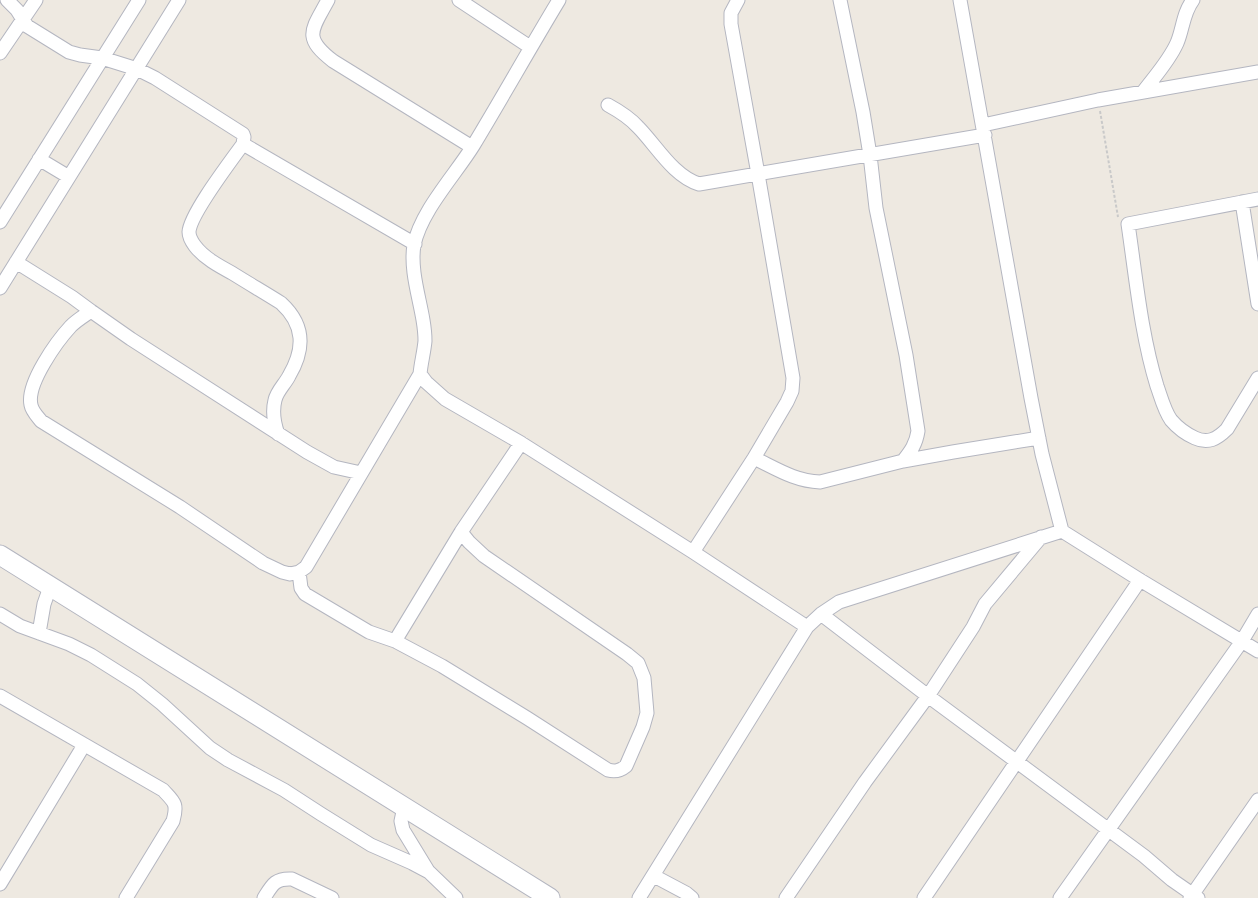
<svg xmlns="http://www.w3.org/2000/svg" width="1258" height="898" font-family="'Titillium Web',sans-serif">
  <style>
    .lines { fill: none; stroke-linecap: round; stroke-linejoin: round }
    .street-casing { stroke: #b4b6c0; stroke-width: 15 }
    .secondary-casing { stroke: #b4b6c0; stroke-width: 21 }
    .path { stroke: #c9c9c9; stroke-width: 2; stroke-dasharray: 3 2; stroke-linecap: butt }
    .street { stroke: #fff; stroke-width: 13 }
    .secondary { stroke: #fff; stroke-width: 19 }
  </style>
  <rect width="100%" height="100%" fill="#eee9e1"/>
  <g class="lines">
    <defs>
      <path id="street" d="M7 0 17 10 27 26 69 52 80 55 102 58 137 69 155 78 243 134 244 137 243 144C231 161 190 214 189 232 189 237 192 242 195 246 204 258 219 266 232 273 248 283 265 293 281 303 305 325 305 349 289 376 285 384 277 391 275 400 272 412 274 423 278 434
        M328 0C312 30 302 37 333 61L472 147
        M459 0 530 47
        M559 0C530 48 502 98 473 146 455 175 421 211 414 245 410 269 419 296 423 320 424 326 425 334 425 341 424 352 421 363 420 374L426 382 445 399 521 443 693 552 807 627
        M840 0 863 112 870 155 876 208 906 355 918 431C916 444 911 451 903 461L953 452 1039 438
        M0 53 36 0
        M1143 92C1155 76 1169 61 1177 43 1183 29 1183 13 1193 0
        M608 105C619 111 630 118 638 127 656 145 673 176 699 184L985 135
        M983 125 1098 100 1258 72
        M243 144 415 244
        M39 159 69 177
        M1258 199 1128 224C1136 278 1141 334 1157 386 1161 397 1164 410 1171 420 1177 427 1186 434 1195 438 1208 444 1217 439 1227 429L1258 378
        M1242 202 1258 304
        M0 222 139 0
        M16 262 72 297 91 311C84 316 77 320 71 326 57 341 26 384 31 405 32 411 37 416 41 421L180 507 263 563 282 572 290 574 299 572 306 567 420 374
        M0 288 179 0
        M91 311 131 339 307 452 334 467 361 473
        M754 458C777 469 795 481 820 482L903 461
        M1062 531 1140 580 1258 651
        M693 552 754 458 787 402 792 391 793 378 758 174 731 24V13L738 0
        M299 572 301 588 305 594 369 632 395 641 461 532 521 443
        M0 614 20 626 69 644 91 655 137 684 162 704 210 748 228 760 284 790 321 814 371 845 412 863 429 872 456 898
        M821 614 928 696 1144 856 1172 880 1198 898
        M39 633 44 604 50 587
        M395 641 442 666 527 718 608 770C615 772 620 771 626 766L643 727 647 713 644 678 638 663 627 654 484 556 469 542 461 532
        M0 696 163 790C174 802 178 803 173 821L126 898
        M404 807 401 821 403 830 428 871
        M654 876 686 893 692 898
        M0 884 84 745
        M264 898C272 885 275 878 292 879L332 898
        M639 898 807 627 821 614 839 602 1062 531 1042 454 1031 398 960 0
        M786 898 865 782 928 696 973 627 985 604 1041 537
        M924 898 1140 580
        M1060 898 1242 641 1258 614
        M1190 898 1258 800"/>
      <path id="secondary" d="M0 555 550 898"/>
    </defs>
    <use href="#street" class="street-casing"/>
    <use href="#secondary" class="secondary-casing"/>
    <path class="path" d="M1100 111 1118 217"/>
    <use href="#street" class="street"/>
    <use href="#secondary" class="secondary"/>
  </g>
</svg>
